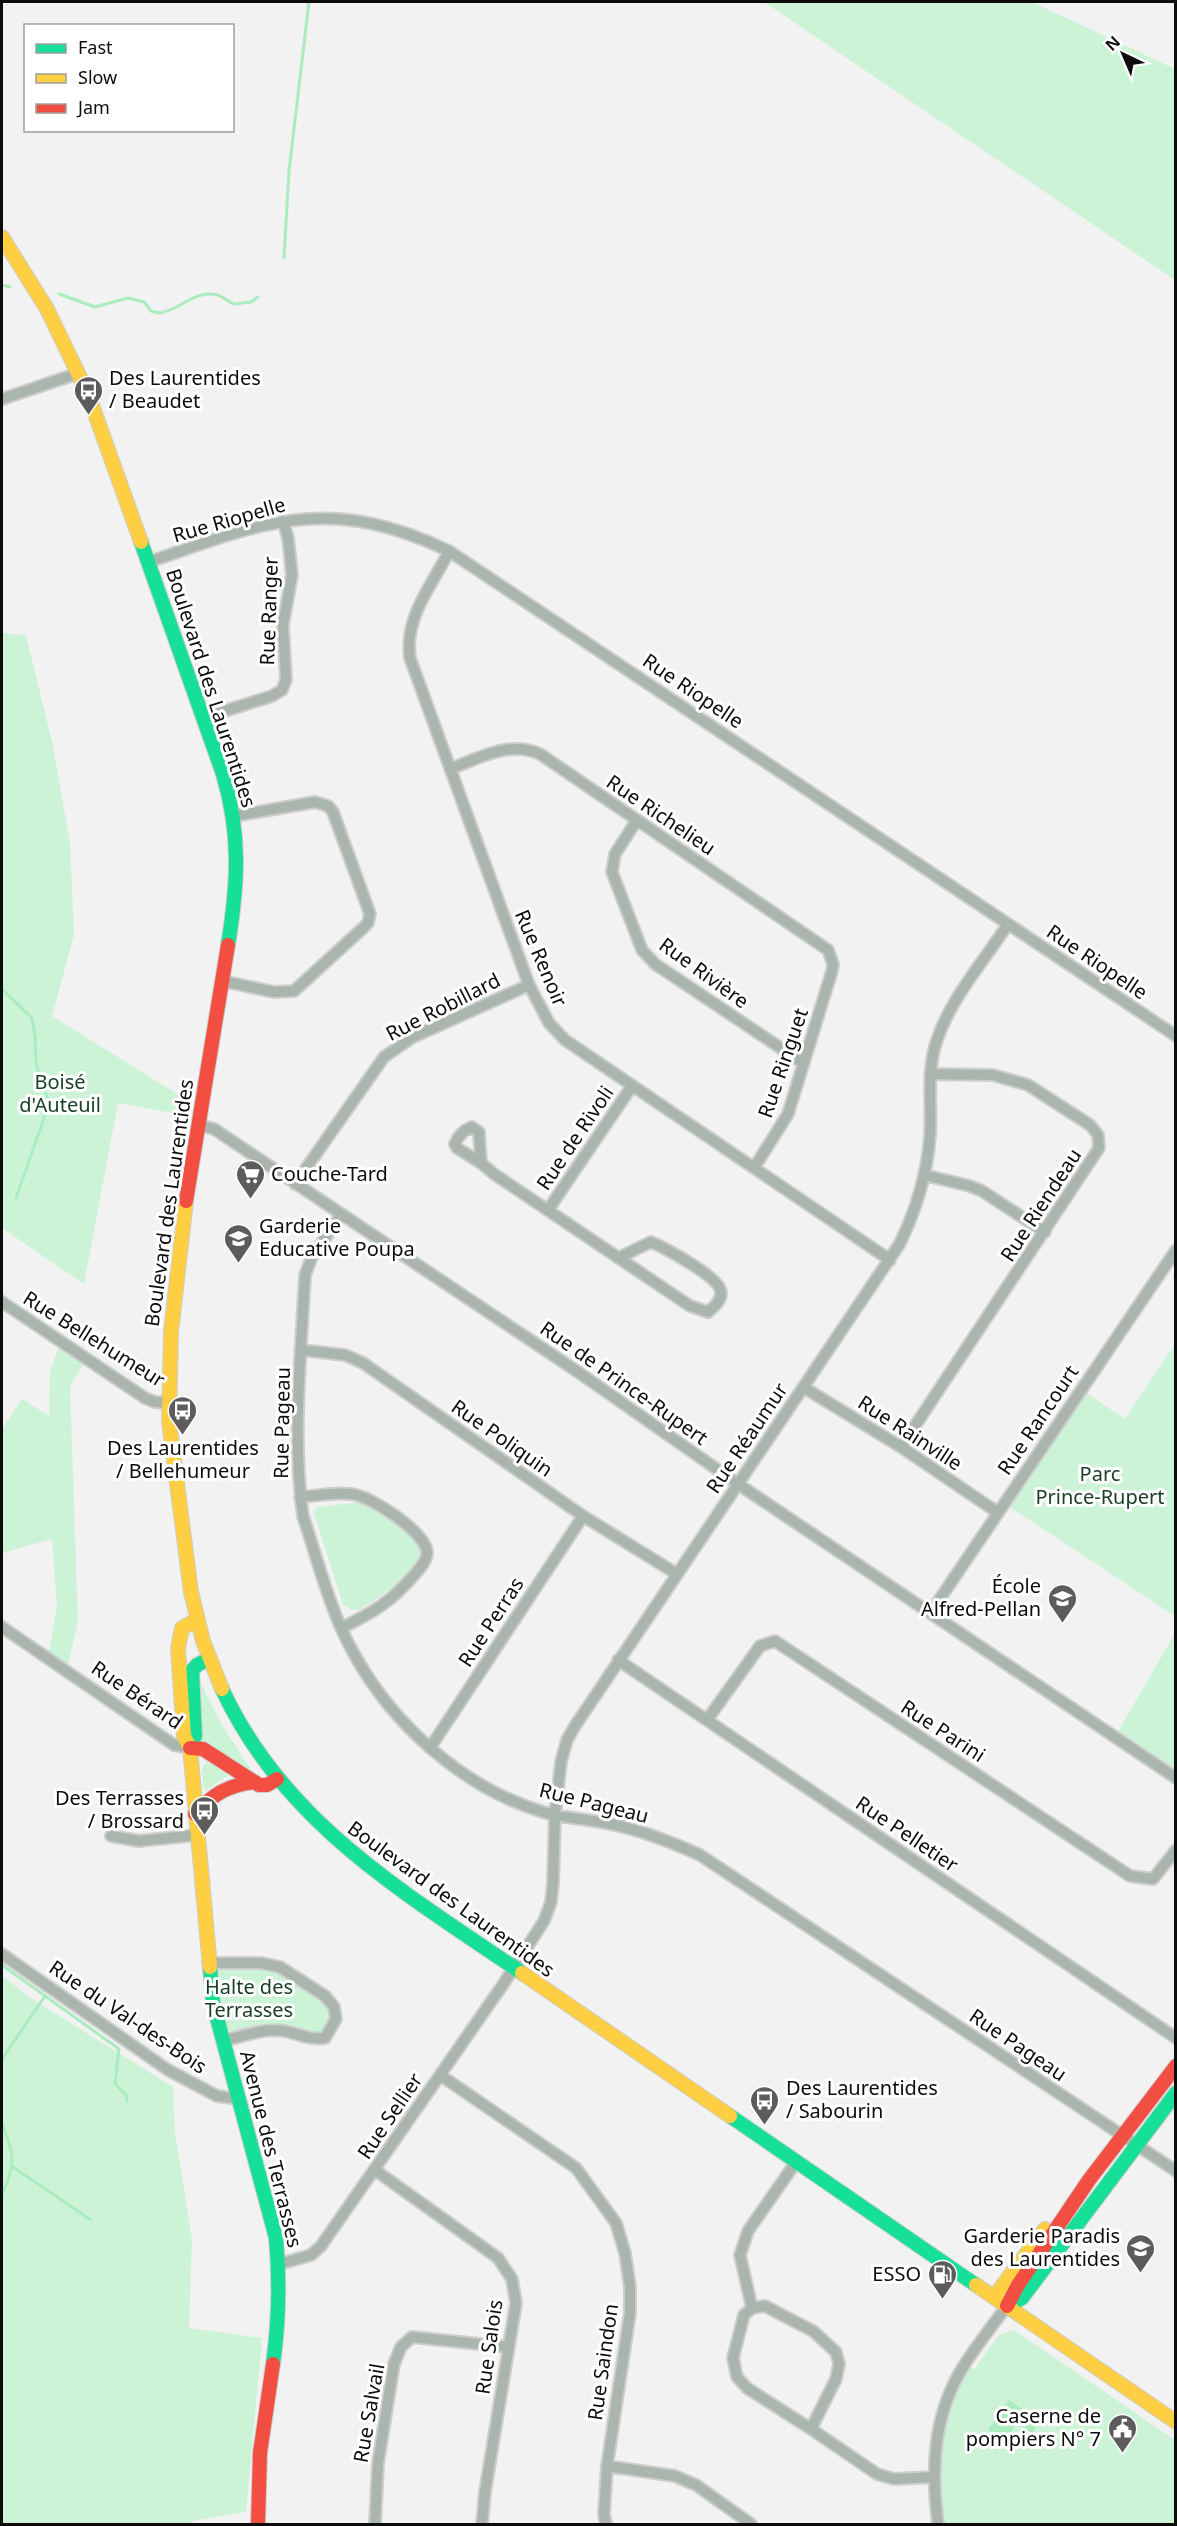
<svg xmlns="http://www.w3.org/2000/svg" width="1177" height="2526" font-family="'Noto Sans',sans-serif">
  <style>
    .green { fill: #cdf3d7 }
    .water { fill: #aaecbf }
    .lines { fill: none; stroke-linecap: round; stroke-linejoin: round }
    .stream { stroke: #aaecbf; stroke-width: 3 }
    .street-casing { stroke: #cccdcc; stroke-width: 14 }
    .fast-casing { stroke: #cccdcc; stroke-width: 16 }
    .slow-casing { stroke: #cccdcc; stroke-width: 16 }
    .jam-casing { stroke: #cccdcc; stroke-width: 16 }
    .street { stroke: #aab6ad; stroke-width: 10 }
    .fast { stroke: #16e098; stroke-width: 14 }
    .slow { stroke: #ffcf43; stroke-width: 14 }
    .jam { stroke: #f24e42; stroke-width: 14 }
    .labels { text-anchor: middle; stroke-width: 6; stroke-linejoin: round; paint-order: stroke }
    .poi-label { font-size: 20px; fill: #0b0c0b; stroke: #fff; text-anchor: end }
    .street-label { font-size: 20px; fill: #0b0c0b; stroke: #fff }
    .park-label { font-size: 20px; fill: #194027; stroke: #fff }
  </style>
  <rect width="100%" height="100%" fill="#f1f2f1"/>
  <path class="green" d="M764 2H1032L1175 69V280Z
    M2 633 26 635 53 746 70 843 74 935 52 1016 182 1097 183 1115 118 1103 84 1284 2 1228Z
    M1175 1344V1616L1004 1503 1082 1390 1125 1419Z
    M59 1347 84 1363 70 1387 78 1622 67 1669 48 1657 57 1606 52 1539 2 1553V1429L22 1399 49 1416 50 1371Z
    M362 1502C372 1509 410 1531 416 1539 435 1563 375 1600 360 1610L350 1609 343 1605 314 1513 317 1507Z
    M1175 1633V1778L1115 1737Z
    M197 1675 220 1722 254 1774 204 1744 202 1739Z
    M209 1761 229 1775 206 1790 203 1786 202 1769 205 1763Z
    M208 1963 280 1967 334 2007 325 2038 284 2031 223 2041Z
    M2 1976 34 2000 173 2087 175 2133 192 2240 189 2328 262 2338 246 2512 192 2521V2524H2Z
    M1014 2330 1175 2440V2524H938L935 2446 962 2368H975L999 2335Z"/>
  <path class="water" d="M1009 2400 1040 2421 1032 2433 1017 2423 1005 2441 988 2430Z"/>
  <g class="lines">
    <path class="stream" d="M284 258 289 171 309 2
      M2 285 10 287
      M59 294 95 307 128 298 144 302 151 311 160 313C181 310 194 289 218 295 224 297 228 302 234 304L251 302 258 297
      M2 989 32 1018 35 1037 36 1064 48 1100 44 1118 16 1198
      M2 1965 119 2049 115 2084 126 2095 127 2101
      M2 2059 45 1996
      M2 2124C14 2155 17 2163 2 2194
      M13 2167 91 2220"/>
    <defs>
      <path id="street" d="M2 399 79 373
        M449 551C432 586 404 617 410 658L529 985 549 1023 565 1040 890 1260
        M149 562C266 521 330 494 449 551L1176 1036
        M203 718 272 696 282 690 286 680 283 625 292 575 288 538 283 521
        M450 769C479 758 510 740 540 754L828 950 833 964 832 971 788 1114 754 1168
        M637 820 615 854 612 872 642 950 655 964 803 1063
        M222 981 274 992 294 991 362 929 368 923 370 914 333 812 328 806 315 802 234 816
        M198 1125 214 1129 578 1372 738 1484 1176 1778
        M481 1163 479 1132 472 1127C464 1130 458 1136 455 1144L457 1148 481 1163 494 1174 690 1306 708 1312C714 1307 724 1299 720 1289 715 1275 665 1248 651 1242L618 1258
        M924 1175 970 1186 982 1191 1045 1232
        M295 1184 384 1057 413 1037 529 985
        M548 1210 632 1086
        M341 1215 312 1257 305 1275C301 1355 292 1437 303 1516 318 1561 330 1611 353 1652 392 1724 463 1788 543 1812 563 1818 585 1819 606 1823 639 1829 669 1841 700 1855L1176 2171
        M2 1302 145 1398 155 1402 169 1403
        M301 1350 345 1355 363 1363 583 1516 677 1574
        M803 1387 901 1447 997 1512
        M901 1447 1099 1148 1098 1135 1090 1125 1028 1085 993 1075 930 1074
        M300 1497C317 1496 335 1492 351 1494 370 1495 429 1534 427 1554 426 1562 420 1568 415 1574 392 1601 373 1613 341 1628
        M931 1612 1176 1250
        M2 1627 174 1745 190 1748
        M618 1660 1176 2038
        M707 1720 760 1646 775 1641 1130 1876 1153 1879 1176 1850
        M430 1748 583 1516
        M111 1836 139 1841 197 1835
        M2 1954 168 2070 217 2096 240 2099
        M208 1963H261L280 1967 325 1996 334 2007 336 2019 325 2038C309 2040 299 2034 284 2031 264 2028 243 2036 223 2041
        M440 2075 576 2168 616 2223 625 2253 630 2287V2313L607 2466 604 2514 606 2524
        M796 2162 748 2231 740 2255 752 2308 765 2306 780 2314 813 2331 836 2352 839 2364 836 2379 811 2429 877 2474 894 2479 934 2477
        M375 2170 498 2258 512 2279 516 2303 485 2492 482 2524
        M280 2264 311 2255 321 2246 502 1986 544 1921 551 1902 553 1883 555 1814 561 1762 567 1740 575 1726 899 1245C916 1211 927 1173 930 1136 932 1104 926 1071 937 1040 951 998 984 961 1008 924
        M752 2308 744 2315 733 2358 737 2377 747 2388 811 2429
        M607 2466 675 2476 696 2485 751 2524
        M375 2524 378 2463 394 2364 401 2347 412 2337 508 2347
        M938 2524C931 2470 933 2415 963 2367 976 2346 992 2326 1007 2306"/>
      <path id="fast" d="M141 542 223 774C241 835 238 883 228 945
        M222 1689C284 1823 405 1893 522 1973
        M190 1748 195 1736 192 1671 197 1665 209 1659
        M210 1967 213 2003 276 2238C280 2281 279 2321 273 2364
        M730 2116 976 2285
        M1007 2306 1022 2298 1176 2093"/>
      <path id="slow" d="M2 237 47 309 88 394 141 542
        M186 1201 171 1332 169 1421 191 1592 203 1641 222 1689
        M197 1620 182 1628 178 1648 184 1736 190 1748 210 1967
        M522 1973 730 2116
        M976 2285 1176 2422
        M994 2297 1045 2229"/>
      <path id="jam" d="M186 1201 228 945
        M190 1748 203 1749 259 1785H267L277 1779
        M195 1814C213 1794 228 1785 255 1782
        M1007 2306 1018 2285 1089 2180 1176 2066
        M258 2524 260 2453 273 2364"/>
    </defs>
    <use href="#street" class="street-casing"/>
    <use href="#fast" class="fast-casing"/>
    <use href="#slow" class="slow-casing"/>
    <use href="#jam" class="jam-casing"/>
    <use href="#street" class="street"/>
    <use href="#fast" class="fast"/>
    <use href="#slow" class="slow"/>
    <use href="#jam" class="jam"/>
  </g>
  <defs>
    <symbol id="bus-pin" viewBox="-11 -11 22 30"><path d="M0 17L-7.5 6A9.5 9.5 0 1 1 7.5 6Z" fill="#5c5c5c" stroke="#fff"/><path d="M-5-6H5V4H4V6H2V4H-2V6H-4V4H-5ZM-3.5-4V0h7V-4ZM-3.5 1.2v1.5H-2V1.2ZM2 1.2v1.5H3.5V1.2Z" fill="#fff"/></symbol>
    <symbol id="supermarket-pin" viewBox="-11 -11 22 30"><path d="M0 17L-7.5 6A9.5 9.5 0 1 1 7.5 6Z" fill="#5c5c5c" stroke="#fff"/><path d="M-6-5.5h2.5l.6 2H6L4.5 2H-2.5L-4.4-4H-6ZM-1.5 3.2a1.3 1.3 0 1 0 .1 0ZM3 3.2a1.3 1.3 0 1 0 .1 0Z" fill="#fff"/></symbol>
    <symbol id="school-pin" viewBox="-11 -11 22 30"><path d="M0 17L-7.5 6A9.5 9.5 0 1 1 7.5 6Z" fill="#5c5c5c" stroke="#fff"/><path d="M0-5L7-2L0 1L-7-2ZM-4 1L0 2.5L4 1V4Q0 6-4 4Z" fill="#fff"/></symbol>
    <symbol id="fuel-pin" viewBox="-11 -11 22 30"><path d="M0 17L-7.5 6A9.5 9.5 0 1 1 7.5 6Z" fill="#5c5c5c" stroke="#fff"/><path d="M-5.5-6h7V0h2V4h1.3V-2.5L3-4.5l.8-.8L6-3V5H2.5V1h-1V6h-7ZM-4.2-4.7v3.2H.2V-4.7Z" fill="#fff"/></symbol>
    <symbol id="civic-pin" viewBox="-11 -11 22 30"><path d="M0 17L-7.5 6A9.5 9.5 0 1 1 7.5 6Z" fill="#5c5c5c" stroke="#fff"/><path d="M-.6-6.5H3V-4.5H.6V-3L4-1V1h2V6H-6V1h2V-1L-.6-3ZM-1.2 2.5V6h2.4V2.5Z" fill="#fff"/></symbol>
  </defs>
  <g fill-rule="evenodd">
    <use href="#bus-pin" x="72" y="374" width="33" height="45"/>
    <use href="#supermarket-pin" x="234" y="1158" width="33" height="45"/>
    <use href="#school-pin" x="222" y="1222" width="33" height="45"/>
    <use href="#bus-pin" x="166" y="1394" width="33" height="45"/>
    <use href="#school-pin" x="1046" y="1582" width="33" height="45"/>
    <use href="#bus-pin" x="188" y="1794" width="33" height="45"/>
    <use href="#bus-pin" x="748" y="2084" width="33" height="45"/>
    <use href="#school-pin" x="1124" y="2232" width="33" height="45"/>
    <use href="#fuel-pin" x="926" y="2258" width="33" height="45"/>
    <use href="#civic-pin" x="1106" y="2412" width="33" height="45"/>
  </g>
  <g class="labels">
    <g class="poi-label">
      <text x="109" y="385" text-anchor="start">Des Laurentides<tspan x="109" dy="23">/ Beaudet</tspan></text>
      <text x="271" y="1181" text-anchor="start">Couche-Tard</text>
      <text x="259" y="1233" text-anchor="start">Garderie<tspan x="259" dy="23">Educative Poupa</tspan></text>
      <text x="183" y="1455" text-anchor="middle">Des Laurentides<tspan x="183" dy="23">/ Bellehumeur</tspan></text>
      <text x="1041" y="1593">École<tspan x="1041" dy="23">Alfred-Pellan</tspan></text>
      <text x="184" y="1805">Des Terrasses<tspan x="184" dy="23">/ Brossard</tspan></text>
      <text x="786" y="2095" text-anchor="start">Des Laurentides<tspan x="786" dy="23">/ Sabourin</tspan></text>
      <text x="1120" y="2243">Garderie Paradis<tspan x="1120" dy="23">des Laurentides</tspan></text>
      <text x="921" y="2281">ESSO</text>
      <text x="1101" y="2423">Caserne de<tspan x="1101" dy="23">pompiers N° 7</tspan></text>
    </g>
    <g class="street-label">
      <text transform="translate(229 520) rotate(-16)" y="7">Rue Riopelle</text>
      <text transform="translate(269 611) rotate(-88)" y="7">Rue Ranger</text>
      <text transform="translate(211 688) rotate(72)" y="7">Boulevard des Laurentides</text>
      <text transform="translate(693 691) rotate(34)" y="7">Rue Riopelle</text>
      <text transform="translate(661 815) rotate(34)" y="7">Rue Richelieu</text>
      <text transform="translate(541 958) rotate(67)" y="7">Rue Renoir</text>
      <text transform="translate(1097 962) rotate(34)" y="7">Rue Riopelle</text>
      <text transform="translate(704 973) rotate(36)" y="7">Rue Rivière</text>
      <text transform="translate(443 1007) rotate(-27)" y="7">Rue Robillard</text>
      <text transform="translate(783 1063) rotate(-71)" y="7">Rue Ringuet</text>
      <text transform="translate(575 1138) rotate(-56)" y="7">Rue de Rivoli</text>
      <text transform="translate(169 1203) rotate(-82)" y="7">Boulevard des Laurentides</text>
      <text transform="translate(1041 1205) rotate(-57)" y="7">Rue Riendeau</text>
      <text transform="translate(94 1339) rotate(32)" y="7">Rue Bellehumeur</text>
      <text transform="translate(624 1383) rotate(35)" y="7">Rue de Prince-Rupert</text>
      <text transform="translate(1038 1420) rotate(-56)" y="7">Rue Rancourt</text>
      <text transform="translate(282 1423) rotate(-89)" y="7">Rue Pageau</text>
      <text transform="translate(910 1433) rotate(33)" y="7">Rue Rainville</text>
      <text transform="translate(502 1438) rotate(35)" y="7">Rue Poliquin</text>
      <text transform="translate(747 1438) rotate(-56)" y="7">Rue Réaumur</text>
      <text transform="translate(491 1622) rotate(-57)" y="7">Rue Perras</text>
      <text transform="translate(137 1695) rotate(34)" y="7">Rue Bérard</text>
      <text transform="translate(943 1731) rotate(33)" y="7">Rue Parini</text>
      <text transform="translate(594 1803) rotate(14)" y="7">Rue Pageau</text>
      <text transform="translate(907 1834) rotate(34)" y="7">Rue Pelletier</text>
      <text transform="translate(451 1899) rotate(36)" y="7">Boulevard des Laurentides</text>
      <text transform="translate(128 2017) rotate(34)" y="7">Rue du Val-des-Bois</text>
      <text transform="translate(1018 2045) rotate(34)" y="7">Rue Pageau</text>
      <text transform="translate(390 2116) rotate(-56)" y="7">Rue Sellier</text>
      <text transform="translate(271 2149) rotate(76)" y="7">Avenue des Terrasses</text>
      <text transform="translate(489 2347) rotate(-82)" y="7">Rue Salois</text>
      <text transform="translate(603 2362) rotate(-82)" y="7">Rue Saindon</text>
      <text transform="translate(369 2413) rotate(-80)" y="7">Rue Salvail</text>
    </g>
    <g class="park-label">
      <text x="60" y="1089">Boisé<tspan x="60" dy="23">d'Auteuil</tspan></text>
      <text x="1100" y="1481">Parc<tspan x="1100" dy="23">Prince-Rupert</tspan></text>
      <text x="249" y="1994">Halte des<tspan x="249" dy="23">Terrasses</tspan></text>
    </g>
  </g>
  <rect width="1177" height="2526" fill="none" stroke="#0b0c0b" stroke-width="6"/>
  <rect x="24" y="24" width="210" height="108" fill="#ffffff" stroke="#9d9e9d" stroke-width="1.5"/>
  <rect x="36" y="44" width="30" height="9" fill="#16e098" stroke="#9d9e9d" stroke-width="1.5"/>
  <text x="78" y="54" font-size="18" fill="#0b0c0b">Fast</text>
  <rect x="36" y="74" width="30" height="9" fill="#ffcf43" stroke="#9d9e9d" stroke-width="1.5"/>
  <text x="78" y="84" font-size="18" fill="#0b0c0b">Slow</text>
  <rect x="36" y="104" width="30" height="9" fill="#f24e42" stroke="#9d9e9d" stroke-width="1.5"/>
  <text x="78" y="114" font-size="18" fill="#0b0c0b">Jam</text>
  <g transform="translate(1123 54) rotate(316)" stroke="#ffffff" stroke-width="4.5" paint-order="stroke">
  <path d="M0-4.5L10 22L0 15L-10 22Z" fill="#0b0c0b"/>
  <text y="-9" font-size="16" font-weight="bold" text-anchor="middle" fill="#0b0c0b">N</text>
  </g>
</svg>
